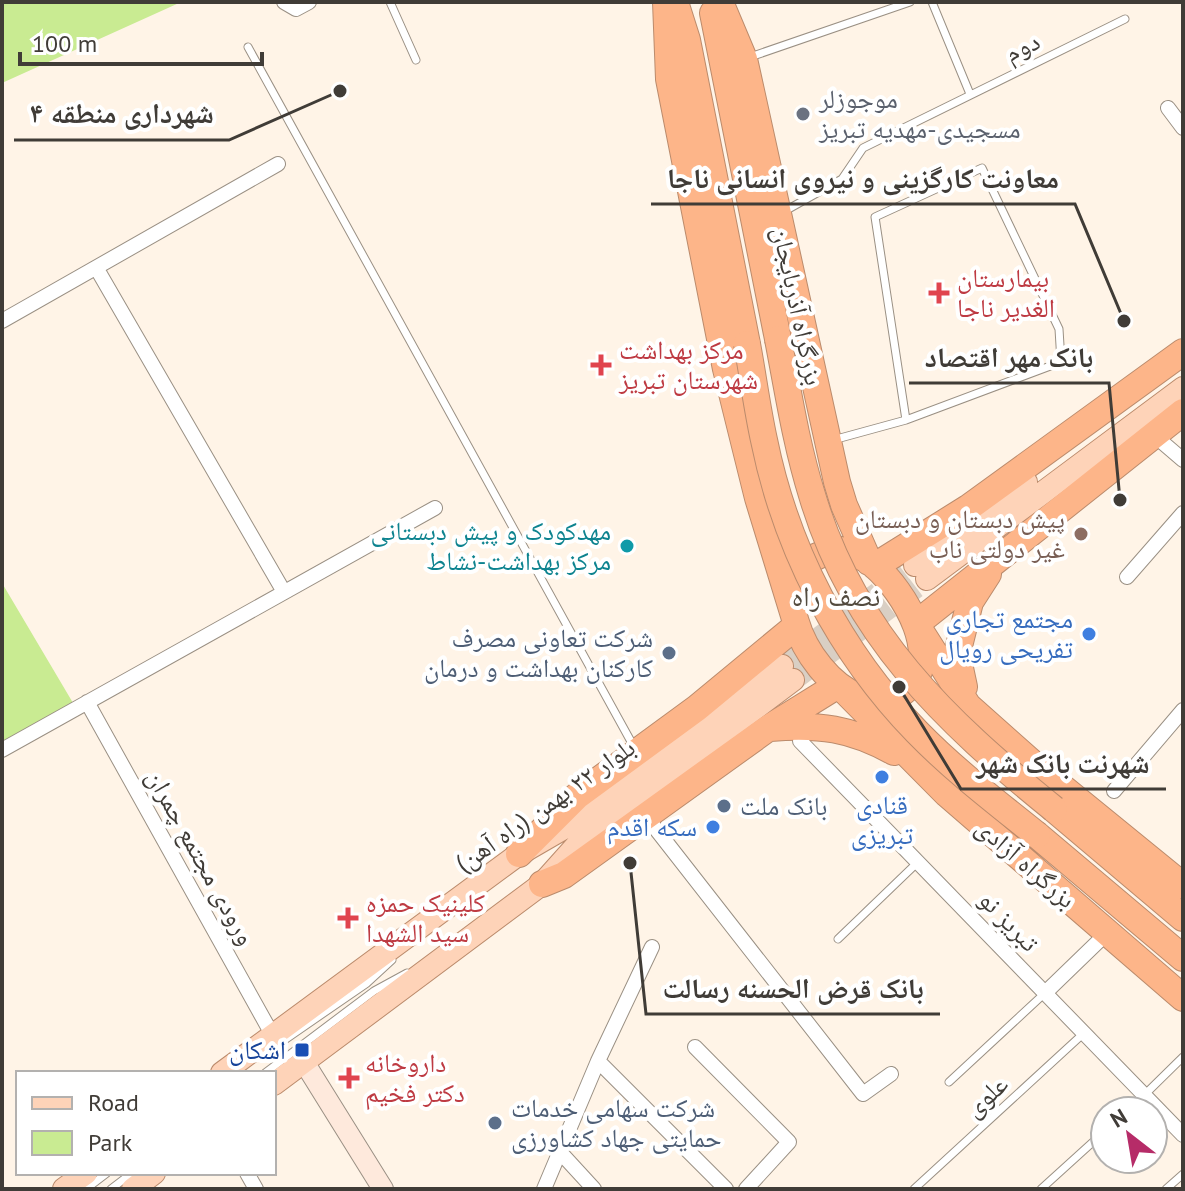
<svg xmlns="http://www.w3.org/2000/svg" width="1185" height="1191" font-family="'PT Sans','Noto Naskh Arabic',sans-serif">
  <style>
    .green { fill: #c9eb92 }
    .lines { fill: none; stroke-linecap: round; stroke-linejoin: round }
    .primary-tunnel { stroke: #d9cfc4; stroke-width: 22; stroke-dasharray: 22 11; stroke-linecap: butt }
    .lane-casing { stroke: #9a9084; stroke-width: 9 }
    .street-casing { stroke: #9a9084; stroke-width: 16 }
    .secondary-casing { stroke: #9a9084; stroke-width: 22 }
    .primary-casing { stroke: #bb8b6c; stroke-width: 24 }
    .highway-casing { stroke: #bb8b6c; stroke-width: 28 }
    .lane { stroke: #fff; stroke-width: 7 }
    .street { stroke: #fff; stroke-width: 14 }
    .secondary { stroke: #fee9dc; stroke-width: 20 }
    .primary { stroke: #fed3b8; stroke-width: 22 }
    .highway { stroke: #fdb589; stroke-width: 26 }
    .highway-bridge-casing { stroke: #bb8b6c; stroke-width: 28; stroke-linecap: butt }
    .highway-bridge { stroke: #fdb589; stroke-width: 26 }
    .worship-dot { fill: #6b7280; stroke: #fff; stroke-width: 3 }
    .health-dot { fill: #e0444e; stroke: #fff; stroke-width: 3 }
    .education-dot { fill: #8d6e63; stroke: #fff; stroke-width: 3 }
    .culture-dot { fill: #0f9aa8; stroke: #fff; stroke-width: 3 }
    .shop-dot { fill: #3f7fe0; stroke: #fff; stroke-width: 3 }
    .service-dot { fill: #5c6f8a; stroke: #fff; stroke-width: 3 }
    .transit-dot { fill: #1a4fb4; stroke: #fff; stroke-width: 3 }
    .labels { text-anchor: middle; stroke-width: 8; stroke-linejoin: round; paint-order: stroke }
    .street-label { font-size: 26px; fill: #403c37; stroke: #fff }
    .worship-label { font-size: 26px; fill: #5b616d; stroke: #fff; text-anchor: start }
    .health-label { font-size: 26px; fill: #be3a42; stroke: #fff; text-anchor: start }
    .education-label { font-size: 26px; fill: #785e54; stroke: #fff; text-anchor: end }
    .culture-label { font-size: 26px; fill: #0d838f; stroke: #fff; text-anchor: end }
    .shop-label { font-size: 26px; fill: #366cbe; stroke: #fff; text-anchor: end }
    .service-label { font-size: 26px; fill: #4e5e75; stroke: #fff; text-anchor: start }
    .transit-label { font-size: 26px; fill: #164399; stroke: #fff; text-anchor: end }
    .neighbourhood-label { font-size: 28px; fill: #534b3f; stroke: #fff }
    .leader { fill: none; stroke: #403c37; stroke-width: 3 }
    .callout-dot { fill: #403c37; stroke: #fff; stroke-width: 3 }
    .callout-label { font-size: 28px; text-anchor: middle; font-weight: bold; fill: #403c37; stroke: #fff; stroke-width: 8; stroke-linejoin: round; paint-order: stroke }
  </style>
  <rect width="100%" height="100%" fill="#fff4e7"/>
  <path class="green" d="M2 2H179V3L2 83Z
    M2 583 76 708 2 750Z"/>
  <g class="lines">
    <path class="primary-tunnel" d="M782 666 915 565
      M793 680 927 579"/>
    <defs>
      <path id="lane" d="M390 2 416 60
        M932 2 970 94
        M248 47 634 747
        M750 57 910 2
        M783 212 842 179 863 148 1125 19
        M833 440 906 420 1061 362 1059 329 982 168 875 217 906 420
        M838 939 918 862
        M280 1043 367 983 392 960
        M265 1073 374 991 407 973
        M949 1082 1045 993
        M1128 1111 1183 1057
        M86 1189 107 1173
        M111 1189 132 1173
        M914 1189 1084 1033
        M1041 1189 1105 1131
        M1166 1189 1183 1174"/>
      <path id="street" d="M284 2 296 9 309 2
        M1168 108 1183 128
        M97 269 284 592
        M2 321 278 164
        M1155 436 1183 460
        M1127 577 1183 513
        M87 702 273 1036
        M800 741 1183 1135
        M2 750 435 508
        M1114 791 1183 710
        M645 815 863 1094 891 1074
        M1045 993 1106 934
        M695 1047 789 1142 746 1189
        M598 1061 726 1189
        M560 1152 594 1189
        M247 1173 256 1189
        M544 1189 598 1061 652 947"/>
      <path id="secondary" d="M304 1062 383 1189"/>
      <path id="primary" d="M915 565 1026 482
        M927 579 1183 388
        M222 1073 519 854 576 821 782 666
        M274 1084 542 884 585 836 793 680
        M64 1189 86 1173
        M133 1189 154 1173"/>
      <path id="highway" d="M666 2 669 79 726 369 758 498 795 619
        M675 2 687 40 747 344
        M720 2 744 59 837 482 844 505 869 562
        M713 13 778 339
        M836 549C851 552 862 555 874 565 904 591 947 660 903 692 848 731 773 626 796 575 803 560 821 554 836 549Z
        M875 566 968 508 1183 352
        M916 624 1183 412
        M921 632 968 706 1031 762 1183 886
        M841 687 947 794 1183 998
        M964 687 957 654 970 602 988 574
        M770 728C819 724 851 728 894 752
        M1054 809 1183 918
        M1037 835 1183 958
        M519 854 577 796 697 708 795 627
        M542 884 564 875 767 729 838 685"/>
    </defs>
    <use href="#lane" class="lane-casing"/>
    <use href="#street" class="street-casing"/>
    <use href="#secondary" class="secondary-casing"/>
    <use href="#primary" class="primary-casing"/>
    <use href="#highway" class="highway-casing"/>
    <use href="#lane" class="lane"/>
    <use href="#street" class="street"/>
    <use href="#secondary" class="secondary"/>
    <use href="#primary" class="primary"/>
    <use href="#highway" class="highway"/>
    <defs>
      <path id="highway-bridge" d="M778 339C788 391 796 444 812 495 853 634 945 721 1054 809
        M747 344C753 376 757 408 764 440 786 549 840 653 917 732 954 770 996 802 1037 835"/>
    </defs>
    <use href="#highway-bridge" class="highway-bridge-casing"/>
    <use href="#highway-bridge" class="highway-bridge"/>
  </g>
  <circle class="worship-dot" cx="803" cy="114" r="8"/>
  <g class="health-dot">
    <path d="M935 281h8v8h8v8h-8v8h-8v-8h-8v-8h8z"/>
    <path d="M597 353h8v8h8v8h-8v8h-8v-8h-8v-8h8z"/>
    <path d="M344 906h8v8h8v8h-8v8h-8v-8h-8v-8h8z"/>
    <path d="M345 1066h8v8h8v8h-8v8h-8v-8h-8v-8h8z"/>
  </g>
  <circle class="education-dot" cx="1081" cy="534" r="8"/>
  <circle class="culture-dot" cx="627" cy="546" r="8"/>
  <g class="shop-dot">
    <circle cx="1089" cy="634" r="8"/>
    <circle cx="882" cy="777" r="8"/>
    <circle cx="713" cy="827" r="8"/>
  </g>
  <g class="service-dot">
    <circle cx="669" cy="653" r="8"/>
    <circle cx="724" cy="806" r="8"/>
    <circle cx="495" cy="1123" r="8"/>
  </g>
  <rect class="transit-dot" x="294" y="1042" width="16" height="16" rx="4"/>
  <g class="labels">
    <g class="street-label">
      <text transform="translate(1022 47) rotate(-26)" y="9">دوم</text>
      <text transform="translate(798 306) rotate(78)" y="9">بزرگراه آذربایجان</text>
      <text transform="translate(545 805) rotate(-35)" y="9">بلوار ۲۲ بهمن (راه آهن)</text>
      <text transform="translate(201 857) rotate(61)" y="9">ورودی مجتمع چمران</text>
      <text transform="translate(1026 863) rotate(41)" y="9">بزرگراه آزادی</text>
      <text transform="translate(1009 921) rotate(46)" y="9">تبریز نو</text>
      <text transform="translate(986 1096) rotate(-42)" y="9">علوی</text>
    </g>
    <g class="worship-label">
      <text x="819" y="108">موجوزلر<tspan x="819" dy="30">مسجیدی-مهدیه تبریز</tspan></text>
    </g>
    <g class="health-label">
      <text x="957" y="287">بیمارستان<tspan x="957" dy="30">الغدیر ناجا</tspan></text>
      <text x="619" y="359">مرکز بهداشت<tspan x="619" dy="30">شهرستان تبریز</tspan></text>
      <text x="366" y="912">کلینیک حمزه<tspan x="366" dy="30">سید الشهدا</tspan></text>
      <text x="365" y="1072">داروخانه<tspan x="365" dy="30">دکتر فخیم</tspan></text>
    </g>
    <g class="education-label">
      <text x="1065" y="528">پیش دبستان و دبستان<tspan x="1065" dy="30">غیر دولتی ناب</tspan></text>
    </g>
    <g class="culture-label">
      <text x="611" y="540">مهدکودک و پیش دبستانی<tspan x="611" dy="30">مرکز بهداشت-نشاط</tspan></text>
    </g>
    <g class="shop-label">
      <text x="1073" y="628">مجتمع تجاری<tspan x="1073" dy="30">تفریحی رویال</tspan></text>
      <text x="882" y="814" text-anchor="middle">قنادی<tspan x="882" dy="30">تبریزی</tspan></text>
      <text x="697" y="836">سکه اقدم</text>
    </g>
    <g class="service-label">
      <text x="653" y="647" text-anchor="end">شرکت تعاونی مصرف<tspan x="653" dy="30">کارکنان بهداشت و درمان</tspan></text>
      <text x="740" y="815">بانک ملت</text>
      <text x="511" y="1117">شرکت سهامی خدمات<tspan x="511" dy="30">حمایتی جهاد کشاورزی</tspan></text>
    </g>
    <g class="transit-label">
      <text x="286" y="1059">اشکان</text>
    </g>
    <g class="neighbourhood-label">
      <text x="836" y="606">نصف راه</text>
    </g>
  </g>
  <path class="leader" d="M340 91L229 140H14M1124 321L1075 204H651M1120 500L1109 383H909M899 687L961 789H1166M630 863L646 1014H940"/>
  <g class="callout-dot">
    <circle cx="340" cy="91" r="8"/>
    <circle cx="1124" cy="321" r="8"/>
    <circle cx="1120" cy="500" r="8"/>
    <circle cx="899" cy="687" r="8"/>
    <circle cx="630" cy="863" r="8"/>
  </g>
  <g class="callout-label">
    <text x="122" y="123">شهرداری منطقه ۴</text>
    <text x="863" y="188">معاونت کارگزینی و نیروی انسانی ناجا</text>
    <text x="1009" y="367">بانک مهر اقتصاد</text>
    <text x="1063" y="773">شهرنت بانک شهر</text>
    <text x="793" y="998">بانک قرض الحسنه رسالت</text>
  </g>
  <rect width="1185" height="1191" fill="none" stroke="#403c37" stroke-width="8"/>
  <rect x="16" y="1071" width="260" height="104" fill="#ffffff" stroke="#b3b1af" stroke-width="2"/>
  <rect x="32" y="1097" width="40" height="12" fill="#fed3b8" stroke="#b3b1af" stroke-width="2"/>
  <text x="88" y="1111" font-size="24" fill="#403c37">Road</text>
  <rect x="32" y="1131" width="40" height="24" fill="#c9eb92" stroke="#b3b1af" stroke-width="2"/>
  <text x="88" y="1151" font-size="24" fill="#403c37">Park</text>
  <g transform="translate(1129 1135) rotate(329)"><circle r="38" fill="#ffffff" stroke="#b3b1af" stroke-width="2"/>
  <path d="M0-6L14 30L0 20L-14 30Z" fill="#b62c68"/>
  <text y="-12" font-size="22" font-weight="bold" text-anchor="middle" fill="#403c37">N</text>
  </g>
  <path d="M20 52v12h242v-12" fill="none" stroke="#403c37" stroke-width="4"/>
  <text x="32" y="52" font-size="24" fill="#403c37" stroke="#ffffff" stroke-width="6" paint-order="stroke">100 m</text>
</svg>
